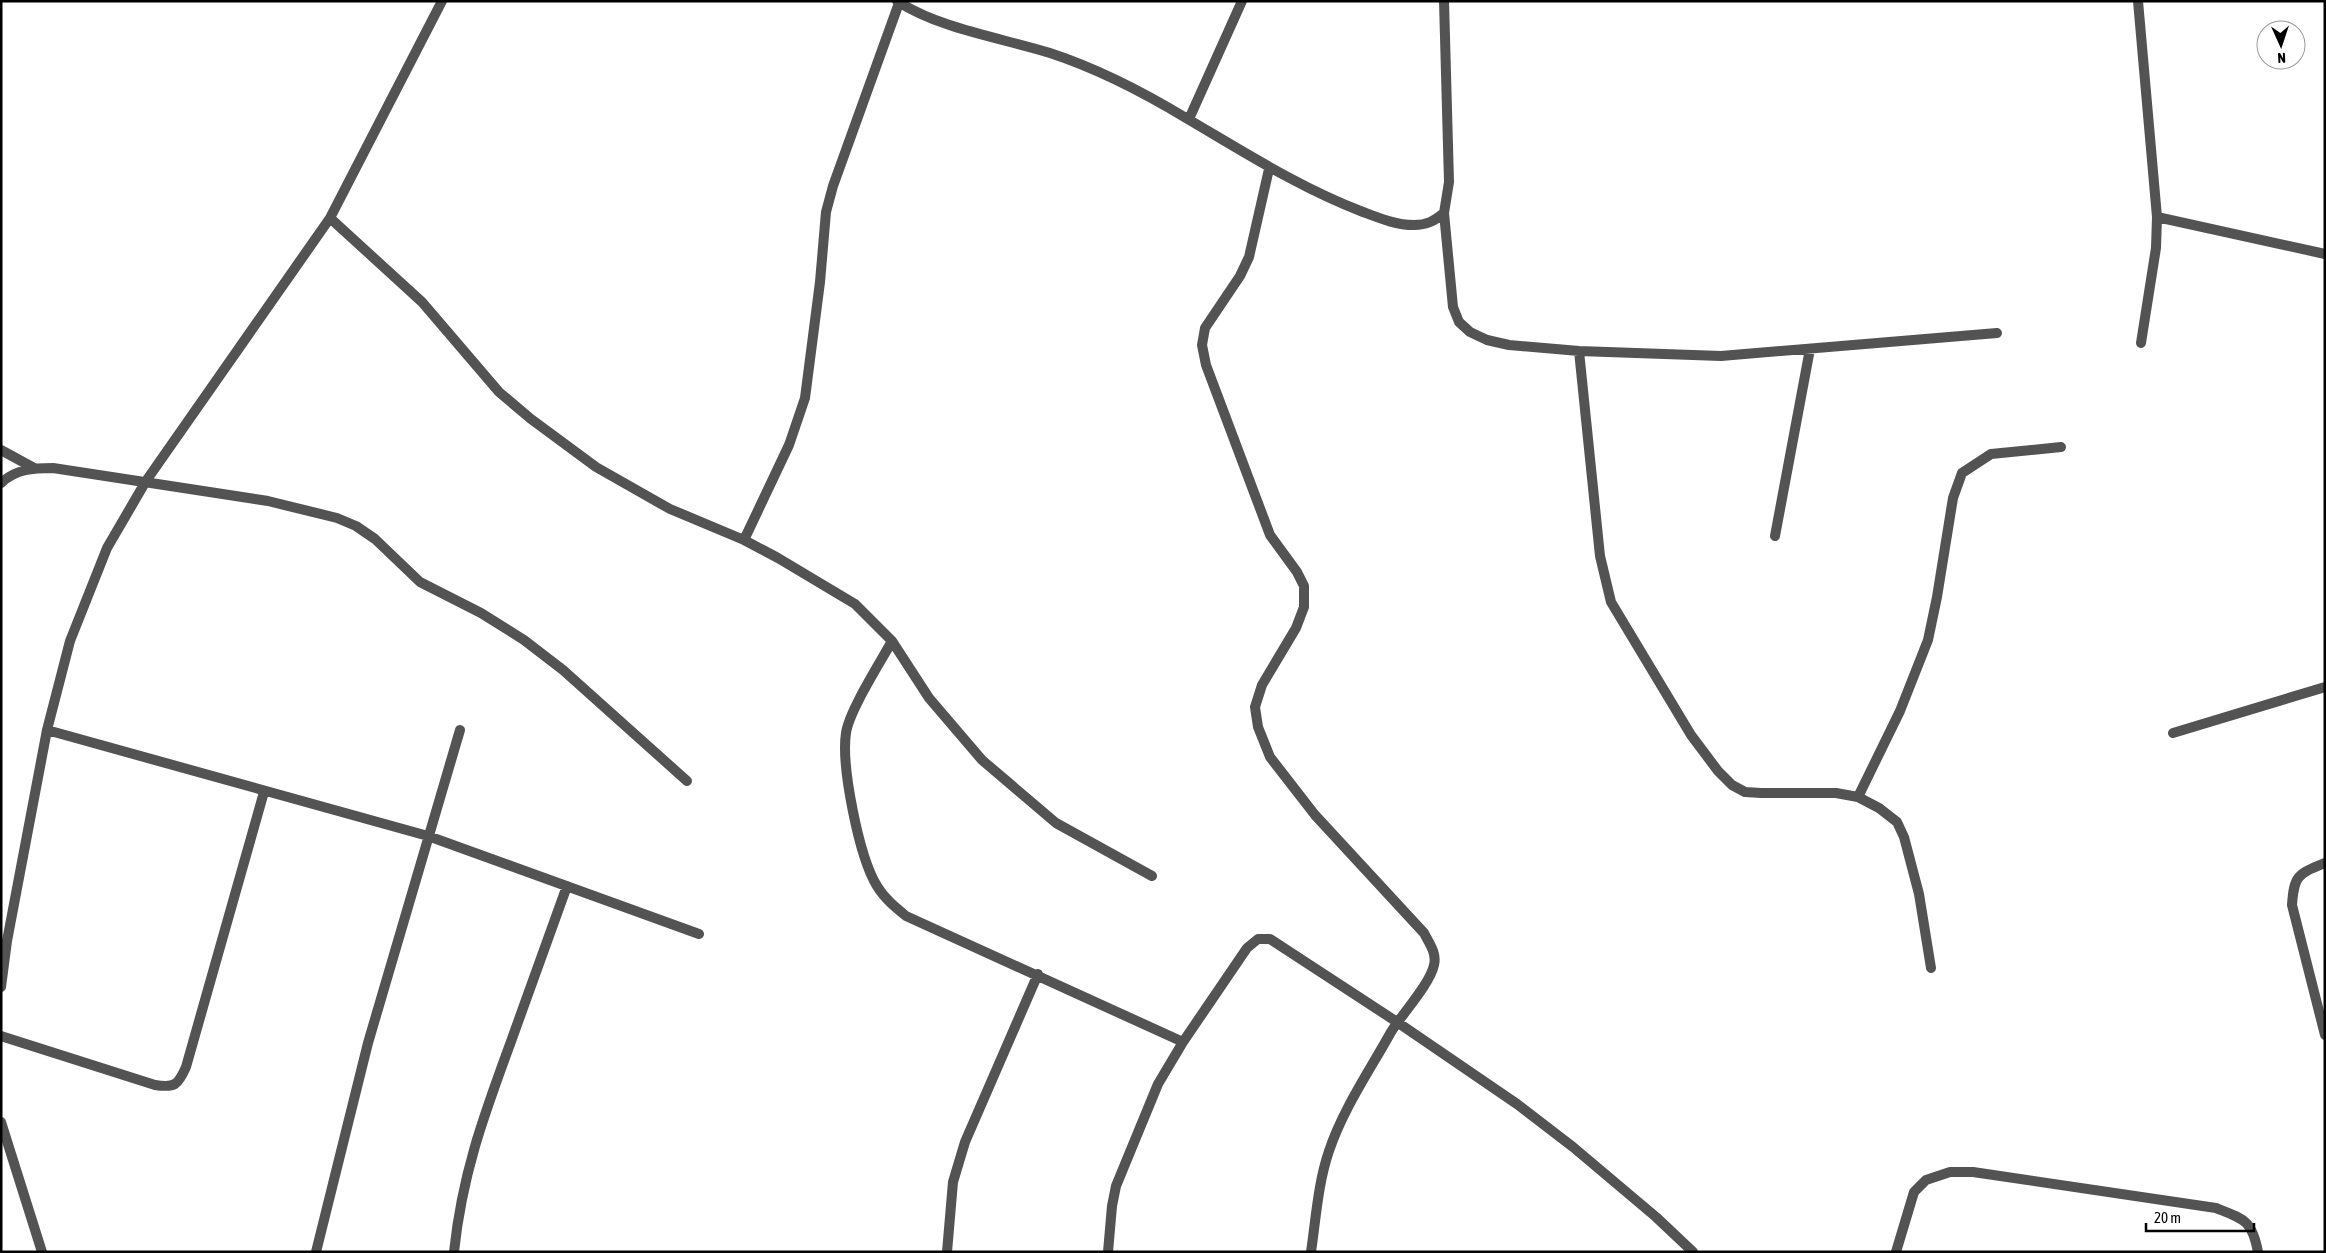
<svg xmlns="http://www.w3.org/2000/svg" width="2326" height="1253" font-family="'Asap Condensed',sans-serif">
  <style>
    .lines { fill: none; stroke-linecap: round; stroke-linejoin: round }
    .street { stroke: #535353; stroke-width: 10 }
  </style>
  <rect width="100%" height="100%" fill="#fff"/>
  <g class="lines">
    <path class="street" d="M897 1C940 29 1002 38 1050 53 1099 69 1143 92 1186 118 1244 152 1300 188 1363 212 1379 218 1396 225 1414 225 1427 225 1434 221 1444 213L1449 182 1444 1
      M2138 1 2157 217 2156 248 2141 343
      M1189 119 1242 1
      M1269 169 1249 257 1240 276 1205 328 1202 345 1206 365 1270 535 1297 572 1304 586V607L1296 628 1262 685 1255 707 1258 727 1270 757 1315 815 1424 933C1429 943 1437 953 1434 965 1430 984 1402 1014 1391 1032 1370 1070 1343 1109 1329 1151 1318 1183 1316 1218 1311 1252
      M1444 213 1453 307 1459 322 1470 332 1487 340 1509 345 1579 351 1721 356 1997 333
      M2157 217 2325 254
      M330 218 422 302 499 392 531 419 596 467 670 509 744 540 778 558 855 604 892 641 929 698 982 760 1056 823 1152 876
      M1579 351 1600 556 1611 602 1691 735 1718 771 1732 785 1745 792 1761 793H1836L1858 797 1879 808 1897 822 1904 837 1919 894 1931 968
      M1 450 34 468
      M1 483C16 469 33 468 53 468L268 501 337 518 356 526 375 539 420 582 481 613 524 640 563 670 687 781
      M1775 536 1810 349
      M744 540 789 445 805 398 820 282 826 212 833 186 899 3
      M892 641C880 663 849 711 846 733 841 766 859 857 877 886 884 898 895 907 906 916L1183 1042
      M47 730 428 836 699 934
      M2173 733 2325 687
      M1858 797 1900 711 1928 640 1937 597 1953 498 1962 473 1991 454 2061 447
      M2325 863C2298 874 2294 875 2292 905L2325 1035
      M1 987 7 941 47 730 70 641 107 548 146 481 330 218 442 1
      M1 1036 155 1085C175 1088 178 1085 186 1067L264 792
      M1 1122 42 1252
      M316 1252 368 1043 460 730
      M454 1252C462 1175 483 1118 509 1047 528 993 548 940 567 886
      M947 1252 953 1182 965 1142 1038 974
      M1108 1252 1112 1206 1116 1186 1158 1084 1183 1042 1247 948 1258 939H1270L1397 1022 1517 1104 1573 1147 1656 1217 1693 1252
      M1896 1252 1914 1192 1926 1180 1950 1172H1973L2216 1208C2244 1219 2252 1220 2258 1252"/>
  </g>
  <rect width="2326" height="1253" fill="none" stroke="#000000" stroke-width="5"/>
  <g transform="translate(2281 45) rotate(177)"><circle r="24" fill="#ffffff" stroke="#999999"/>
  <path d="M0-4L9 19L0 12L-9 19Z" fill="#000000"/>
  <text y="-8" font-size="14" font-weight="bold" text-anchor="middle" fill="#000000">N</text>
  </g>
  <path d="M2146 1223v8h108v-8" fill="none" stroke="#000000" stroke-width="2.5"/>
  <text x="2154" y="1223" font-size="15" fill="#000000" stroke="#ffffff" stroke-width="4" paint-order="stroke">20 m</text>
</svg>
